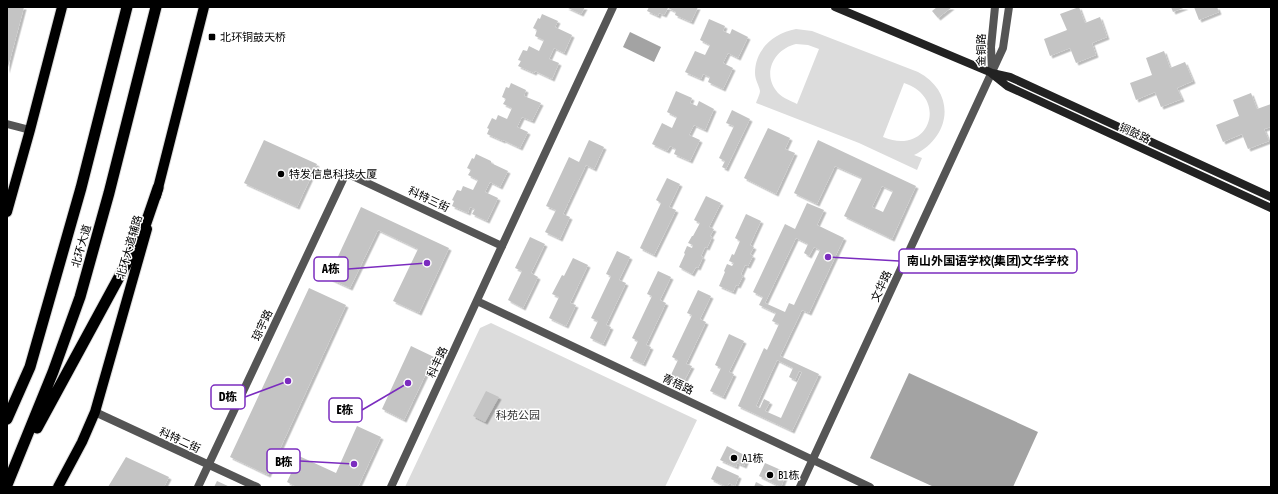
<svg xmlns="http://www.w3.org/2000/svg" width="1278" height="494" font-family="'Asap Condensed','Noto Sans SC',sans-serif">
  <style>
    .green { fill: #dcdcdc; fill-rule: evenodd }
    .water { fill: #a3a3a3 }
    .building { fill: #c4c4c4; fill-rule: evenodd; filter: url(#shadow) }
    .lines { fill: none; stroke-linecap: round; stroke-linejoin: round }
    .primary-casing { stroke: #dbdbdb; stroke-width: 12 }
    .trunk-casing { stroke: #dbdbdb; stroke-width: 13 }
    .minor { stroke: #555; stroke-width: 8 }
    .tertiary { stroke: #555; stroke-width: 8 }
    .secondary { stroke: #222; stroke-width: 8 }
    .primary { stroke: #000; stroke-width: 10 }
    .trunk { stroke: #000; stroke-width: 11 }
    .poi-dot { fill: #000; stroke: #fff; stroke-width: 1.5 }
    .labels { text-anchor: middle; stroke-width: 3; stroke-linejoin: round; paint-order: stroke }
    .poi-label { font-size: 11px; fill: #000; stroke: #fff; text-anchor: start }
    .street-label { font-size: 11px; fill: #000; stroke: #fff }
    .park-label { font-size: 11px; fill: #333; stroke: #fff }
    .leader { fill: none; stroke: #7b2cbf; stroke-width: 1.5 }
    .callout-dot { fill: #7b2cbf; stroke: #fff; stroke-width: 1.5 }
    .callout { fill: #fff; stroke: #7b2cbf; stroke-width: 1.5 }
    .callout-label { font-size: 12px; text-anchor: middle; font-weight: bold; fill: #000 }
  </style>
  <defs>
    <filter id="shadow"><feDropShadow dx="2.5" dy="2.5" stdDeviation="0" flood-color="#0004"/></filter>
  </defs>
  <rect width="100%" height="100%" fill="#fff"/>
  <path class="green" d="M796 29 812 31 918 72C956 92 952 136 914 155L922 158 917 170 859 143 756 103C757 100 760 94 760 91 759 85 755 80 755 73 755 49 774 33 796 29ZM796 44 808 45 819 49 797 104C791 101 783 98 778 93 761 74 774 49 796 44ZM904 83C950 98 929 157 883 137Z
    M491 323 697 420 665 487H405L480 328Z"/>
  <path class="water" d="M630 32 661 47 654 62 623 47Z
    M909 373 1038 432 1013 487H934L870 458Z"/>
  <path class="building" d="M7 7H24L7 71Z
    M566 7H585L581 14Z
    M649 7H698L691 22 675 15 676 12 668 8 664 15 659 13 658 16 647 11Z
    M937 7H952L938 18 932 11Z
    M1079 7 1085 23 1100 17 1107 37 1092 43 1096 55 1076 63 1070 48 1050 56 1044 39 1067 30 1060 14Z
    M1171 7H1186L1173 12Z
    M1194 7H1217L1219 12 1199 20Z
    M542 14 558 21 555 27 572 35 564 53 554 48 549 59 559 63 552 79 535 71 534 73 518 66 521 61 518 60 523 50 527 51 529 46 539 51 544 40 535 36 537 30 533 28 538 18 540 19Z
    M709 19 725 26 723 31 730 34 732 29 748 37 738 58 728 53 723 63 733 68 723 89 708 82 710 77 703 74 701 79 685 72 695 51 705 55 710 45 700 40Z
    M1164 51 1170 68 1185 62 1193 81 1177 88 1182 99 1161 107 1155 92 1136 100 1130 83 1152 75 1146 58Z
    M511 83 526 90 524 96 541 103 532 121 522 117 517 127 528 132 520 148 503 140V141L487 134 489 129 487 128 492 118 496 120 498 115 507 119 512 108 503 104 506 99 502 97 506 87 509 88Z
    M676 91 692 98 690 103 697 106 699 101 714 109 705 130 694 125 689 135 700 140 690 161 674 154 676 149 670 146 667 151 652 144 662 123 672 128 677 117 667 112Z
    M1251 93 1257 109 1271 104V127L1264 129 1269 141 1248 149 1242 134 1223 142 1216 125 1239 116 1233 100Z
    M732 110 750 119 726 169 722 167 725 161 719 158 734 126 726 123Z
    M768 128 790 138 785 149 795 153 776 194 744 178Z
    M264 140 317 164 297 207 244 183Z
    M589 140 604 147 594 169 586 165 563 214 570 217 560 239 545 232 556 210 546 206 569 157 579 162Z
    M818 140 916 186 892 239 844 216 862 178 835 166 817 204 794 193ZM882 186 893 191 883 212 872 207Z
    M476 154 491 161V163L508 171 500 187 490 182 485 192 498 198 487 221 472 214 475 209 470 207 468 213 452 206 454 201 452 200 457 190 461 191 463 186 473 190 478 180 468 175 471 170 467 168 472 158 474 159Z
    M667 178 680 184 669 207 676 210 654 255 640 248 661 203 656 200Z
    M706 196 721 203 709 227 714 229 710 236 712 237 707 248 705 247 701 256 703 257 698 268 696 267 692 274 679 267 685 254 684 253 687 246 692 248 693 245 688 243 692 236H693L700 223 694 220Z
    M807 203 824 210 817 225 844 238 809 313 802 310 780 356 819 374 792 431 738 406 764 348 767 350 779 324 772 321 776 313 759 305 763 297 753 292 785 224 795 229ZM796 238 808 244 804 253 809 256 814 247 820 250 794 305 789 303 785 312 765 303ZM777 360 793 368 789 377 795 380 799 371 802 372 781 418 765 411 770 402 764 399 760 408 756 406Z
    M361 207 449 248 419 313 393 301 418 249 378 230 350 288 328 278Z
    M746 214 761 221 750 245 754 247 750 254 753 256 748 266 745 265 741 274 743 276 738 286 736 285 733 292 719 286 725 272 724 271 727 264 732 266 734 263 729 261 732 254 734 255 740 241 735 238Z
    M530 237 545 244 531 273 538 277 523 308 508 300 522 271 515 268Z
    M617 251 630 257 619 280 626 283 606 325 611 327 603 344 590 338 598 321 591 318 611 276 606 274Z
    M573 258 588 265 570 303 576 305 566 326 549 318 559 297 552 294 562 275 564 276Z
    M658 271 671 277 660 300 666 303 646 345 651 347 643 364 630 358 638 341 632 338 652 296 647 294Z
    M309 288 346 305 268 475 230 457Z
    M698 290 711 296 700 319 706 322 686 364 692 366 683 383 670 377 678 360 672 357 692 315 687 313Z
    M729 334 744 341 729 372 734 374 723 397 710 391 721 368 715 365Z
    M411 346 434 357 404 420 382 409Z
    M486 391 499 397 485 422 473 416Z
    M357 426 381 437 358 487H297L287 482 299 456 336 473Z
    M727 446 748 457 744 466 737 463 736 467 720 460Z
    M126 457 169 477 164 487H108Z
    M765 463 781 470 779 474 785 477 781 487 759 476Z
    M717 466 739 476 735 486 729 483 727 487 711 479Z
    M217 481 230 487H214Z
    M756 482 766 487H754Z"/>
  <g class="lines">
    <defs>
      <path id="primary" d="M156 196 204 7
        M7 212 30 130 62 7
        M58 487 82 442 95 412 147 229"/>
      <path id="trunk" d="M7 419 30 367 81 188 127 7
        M37 428 130 257 146 223 158 188
        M7 485 53 372 80 297 109 193 156 7"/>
    </defs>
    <use href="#primary" class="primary-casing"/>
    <use href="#trunk" class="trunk-casing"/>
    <path class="minor" d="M95 412 257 487
      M198 487 346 173 502 246 613 7"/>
    <path class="tertiary" d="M992 70 991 47 995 7
      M7 124 30 130
      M477 301 870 487
      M391 487 502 246
      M800 487 1003 48 1009 7"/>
    <path class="secondary" d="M835 7 992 73 1010 77 1271 197
      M992 74 1007 86 1271 208"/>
    <use href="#primary" class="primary"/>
    <use href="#trunk" class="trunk"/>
  </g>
  <g class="poi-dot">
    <rect x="208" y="33" width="8" height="8" rx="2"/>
    <circle cx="281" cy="174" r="4"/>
    <circle cx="734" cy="458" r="4"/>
    <circle cx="770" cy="475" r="4"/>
  </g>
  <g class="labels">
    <g class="poi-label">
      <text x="220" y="41">北环铜鼓天桥</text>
      <text x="289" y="178">特发信息科技大厦</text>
      <text x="742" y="462">A1栋</text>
      <text x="778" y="479">B1栋</text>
    </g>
    <g class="street-label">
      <text transform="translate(981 50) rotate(-89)" y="4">金铜路</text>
      <text transform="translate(1135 133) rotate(25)" y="4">铜鼓路</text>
      <text transform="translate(429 199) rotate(25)" y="4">科特三街</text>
      <text transform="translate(81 246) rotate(-74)" y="4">北环大道</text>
      <text transform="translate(129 247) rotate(-74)" y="4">北环大道辅路</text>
      <text transform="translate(881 286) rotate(-65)" y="4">文华路</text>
      <text transform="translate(262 325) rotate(-65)" y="4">琼宇路</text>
      <text transform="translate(437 362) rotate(-65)" y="4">科丰路</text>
      <text transform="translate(678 384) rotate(25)" y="4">青梧路</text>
      <text transform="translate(180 440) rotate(25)" y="4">科特二街</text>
    </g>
    <g class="park-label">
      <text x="518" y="419">科苑公园</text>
    </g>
  </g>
  <path class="leader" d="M828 257L899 261M427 263L348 269M288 381L245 397M408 383L362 410M354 464L300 461"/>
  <g class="callout-dot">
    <circle cx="828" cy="257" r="4"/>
    <circle cx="427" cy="263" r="4"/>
    <circle cx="288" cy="381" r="4"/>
    <circle cx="408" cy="383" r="4"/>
    <circle cx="354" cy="464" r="4"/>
  </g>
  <g class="callout">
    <rect x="899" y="249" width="178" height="24" rx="4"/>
    <rect x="314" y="257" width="34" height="24" rx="4"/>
    <rect x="211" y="385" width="34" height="24" rx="4"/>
    <rect x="329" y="398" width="33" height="24" rx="4"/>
    <rect x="267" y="449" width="33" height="24" rx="4"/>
  </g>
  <g class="callout-label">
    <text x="988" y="265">南山外国语学校(集团)文华学校</text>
    <text x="331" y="273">A栋</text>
    <text x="228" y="401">D栋</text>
    <text x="345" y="414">E栋</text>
    <text x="284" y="466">B栋</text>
  </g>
  <rect width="1278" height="494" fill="none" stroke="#000000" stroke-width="16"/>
</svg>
